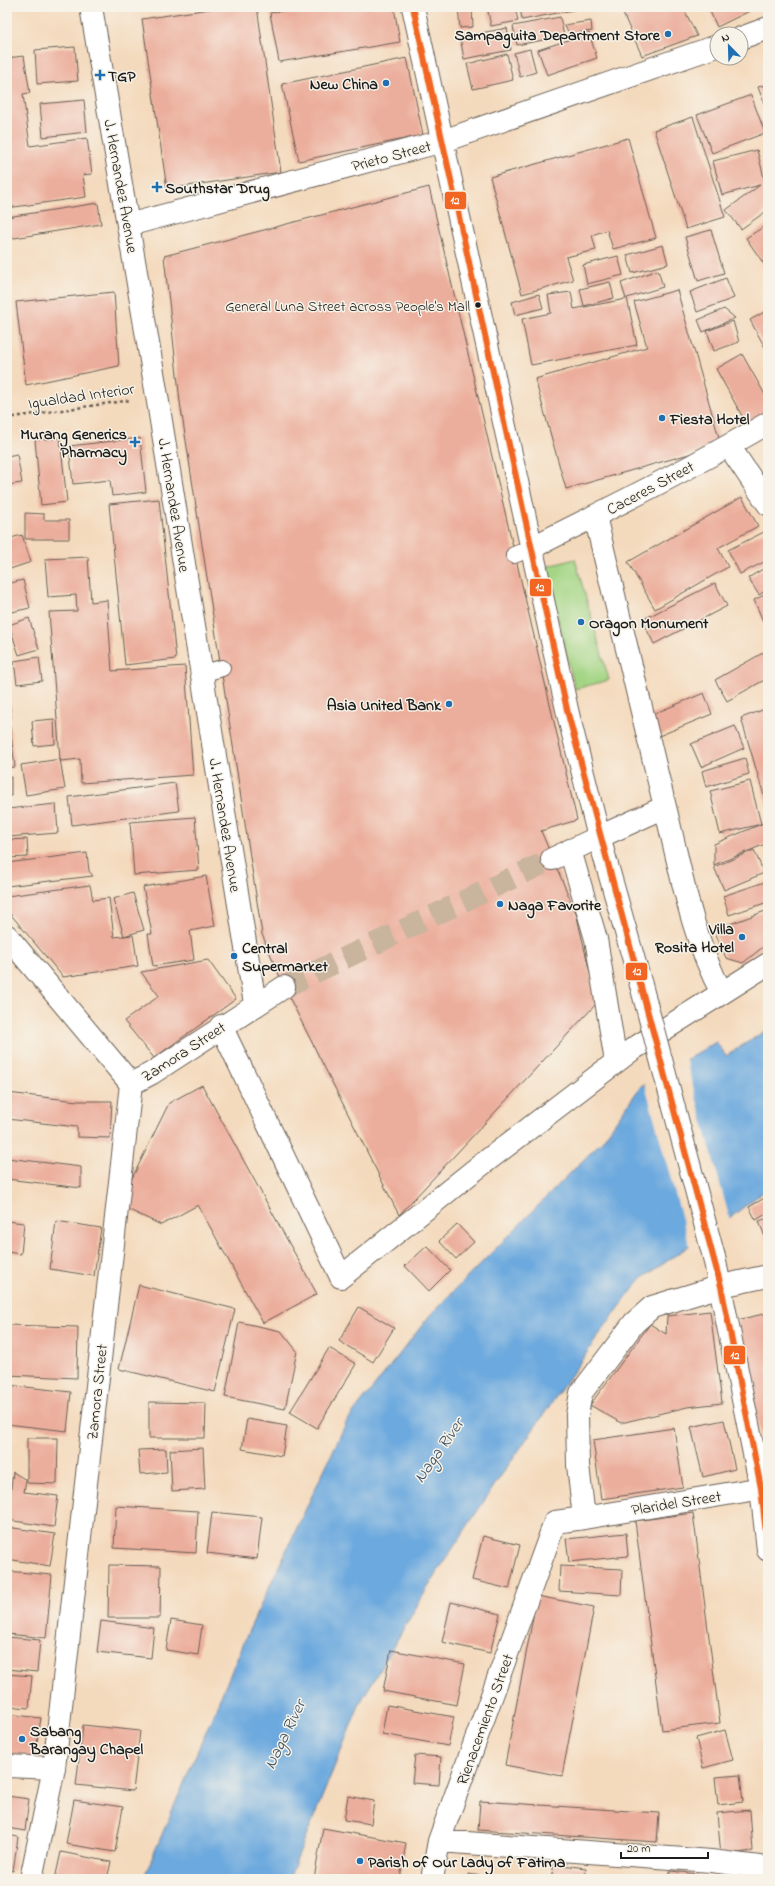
<svg xmlns="http://www.w3.org/2000/svg" width="775" height="1886" font-family="'Indie Flower',sans-serif">
  <style>
    .green { fill: #a3d584; stroke: #607850 }
    .water { fill: #6ca9de; stroke: #44627d }
    .pier { fill: #f4dabd }
    .building { fill: #ecae9c }
    .lines { fill: none; stroke-linecap: round; stroke-linejoin: round }
    .tertiary-tunnel { stroke: #c9b49d; stroke-width: 22; stroke-dasharray: 22 11; stroke-linecap: butt }
    .service-casing { stroke: #685e54; stroke-width: 18 }
    .minor-casing { stroke: #685e54; stroke-width: 24 }
    .tertiary-casing { stroke: #685e54; stroke-width: 24 }
    .secondary-casing { stroke: #685e54; stroke-width: 24 }
    .path { stroke: #685e54; stroke-width: 2.5; stroke-dasharray: 3 3; stroke-linecap: butt }
    .service { stroke: #fff; stroke-width: 16 }
    .minor { stroke: #fff; stroke-width: 22 }
    .tertiary { stroke: #fff; stroke-width: 22 }
    .secondary { stroke: #fff; stroke-width: 22 }
    .secondary-bridge-casing { stroke: #685e54; stroke-width: 24; stroke-linecap: butt }
    .secondary-bridge { stroke: #fff; stroke-width: 22 }
    .bus-1-casing { stroke: #f7f3e8; stroke-width: 9 }
    .bus-1 { stroke: #f26522; stroke-width: 6 }
    .poi-dot { fill: #1f6fb2; stroke: #f7f3e8; stroke-width: 1.5 }
    .bus-dot { fill: #1c1c1c; stroke: #f7f3e8; stroke-width: 1.5 }
    .labels { text-anchor: middle; stroke-width: 3; stroke-linejoin: round; paint-order: stroke }
    .bus-label { font-size: 15px; fill: #1c1c1c; stroke: #f7f3e8; text-anchor: end }
    .poi-label { font-size: 16px; font-weight: bold; fill: #1c1c1c; stroke: #f7f3e8; text-anchor: start }
    .street-label { font-size: 16px; fill: #1c1c1c; stroke: #f7f3e8 }
    .water-label { font-size: 17px; font-style: italic; fill: #3c546a; stroke: #f7f3e8 }
    .line-badge { stroke: #f7f3e8; stroke-width: 1.5 }
    .badge-label { font-size: 11px; text-anchor: middle; font-weight: bold; fill: #fff }
  </style>
  <rect width="100%" height="100%" fill="#f7f3e8"/>
  <filter id="ink" filterUnits="userSpaceOnUse"><feTurbulence type="fractalNoise" baseFrequency=".025" numOctaves="2"/><feDisplacementMap in="SourceGraphic" scale="8" xChannelSelector="R" yChannelSelector="G"/><feConvolveMatrix kernelMatrix="1 2 1 2 8 2 1 2 1" color-interpolation-filters="sRGB"/></filter>
  <filter id="wash" filterUnits="userSpaceOnUse"><feTurbulence type="fractalNoise" baseFrequency=".012" numOctaves="4" result="noise"/><feDisplacementMap in="SourceGraphic" scale="16" xChannelSelector="R" yChannelSelector="G"/><feGaussianBlur stdDeviation="0.9" result="paint"/><feColorMatrix in="noise" values="0 0 0 0 0 0 0 0 0 0 0 0 0 0 0 0 0 1.4 0 .05"/><feComposite in="paint" operator="in"/></filter>
  <g filter="url(#wash)">
    <rect width="100%" height="100%" fill="#f4dabd"/>
    <path class="green" d="M575 559 609 680 575 689 545 567Z"/>
    <path class="water" d="M768 1029V1188L735 1214 640 1280 606 1325 496 1483 434 1577 360 1703 289 1879H143L250 1628 347 1421 430 1315 602 1141 641 1086 716 1042 726 1056Z"/>
    <path class="pier" d="M685 1057 730 1220 690 1248 644 1081Z"/>
    <g id="blocks">
      <path class="building" d="M223 7H257L281 172 167 189 142 19Z
        M304 7H394L400 42 279 62 270 13Z
        M462 7H472L473 27 460 28 458 8Z
        M487 7H515L518 21 491 26Z
        M520 7H583V8L522 20Z
        M620 7H683L697 36 642 56Z
        M708 7H758L717 27Z
        M560 17 564 36 517 45 513 26Z
        M591 21 592 31 570 34 564 25Z
        M507 28 511 50 464 59 460 37Z
        M589 33 597 58 547 75 538 50Z
        M75 47 78 81 37 84 35 50Z
        M530 49 536 72 520 77 514 53Z
        M507 54 513 80 473 89 467 64Z
        M24 56 30 93 23 94 30 146 87 138 92 174 83 175 86 197 7 208V58Z
        M407 58 423 135 299 161 282 84Z
        M768 84V114L758 87Z
        M751 95 765 133 712 153 697 115Z
        M84 100 87 132 43 137 40 104Z
        M693 117 725 217 686 229 654 130Z
        M628 138 656 238 613 249 607 230 592 235 596 250 566 257 573 280 522 294 490 177Z
        M757 150 765 182 767 180 768 181V210L741 229 726 210 760 185 722 195 713 161Z
        M429 187 577 820 541 831 576 913 597 1003 399 1215 284 987 262 934 180 402 164 256Z
        M98 203 101 224 8 239 7 217Z
        M768 224V270L746 238Z
        M711 230 724 273 698 281 685 237Z
        M663 245 668 264 632 273 627 255Z
        M618 256 623 275 587 284 583 265Z
        M658 270 663 287 627 298 637 345 531 365 522 319 551 313 548 295 571 292 574 309 626 299 621 283Z
        M726 278 734 298 697 312 690 292Z
        M610 282 614 298 584 306 580 289Z
        M677 290 721 445 566 489 535 379 647 347 634 302Z
        M114 292 119 366 26 385 16 302Z
        M539 294 543 308 515 315 512 302Z
        M724 309 735 318 703 332 698 320Z
        M768 310V353L750 320Z
        M733 321 739 342 714 351 707 331Z
        M742 354 768 400V411L746 423 716 369Z
        M60 438 67 502 41 505 35 440Z
        M140 438 146 492 112 496 110 480 73 484 69 446Z
        M17 454 22 483 7 485V456Z
        M742 497 758 526 718 548 728 567 655 609 628 562Z
        M159 499 176 659 125 665 109 504Z
        M25 513 44 514V520H69V539H25Z
        M764 532 768 540V560L740 574 728 550Z
        M22 535 31 562 7 570V539Z
        M88 557 91 602 107 600 112 671 185 666 193 775 81 783 80 759 61 761 60 759 49 612 77 611 76 595 48 597 45 559Z
        M768 566V589L759 595 748 578Z
        M23 580 30 608 7 613V584Z
        M715 583 727 606 654 644 642 620Z
        M768 593V627L766 628 754 600Z
        M29 618 39 649 19 655 9 625Z
        M768 650V678L727 701 715 680Z
        M39 657 42 681 17 684 14 661Z
        M7 687H8L11 718H7Z
        M704 693 712 714 654 738 646 717Z
        M768 708V809L741 718Z
        M54 719 55 744 34 746 32 721Z
        M735 726 744 748 701 767 691 744Z
        M7 727H10L15 767 7 768Z
        M745 758 749 774 706 787 702 771Z
        M60 759 65 789 26 795 21 765Z
        M7 777H11V796H7Z
        M750 781 761 824 720 834 710 791Z
        M175 783 179 811 72 825 69 797Z
        M56 804 58 833 7 837V809Z
        M195 817 199 870 134 875 130 822Z
        M766 822 768 843 714 865V844Z
        M27 839 28 857 7 858V840Z
        M768 844V854L765 845Z
        M754 850 764 873 724 890 714 867Z
        M87 853 89 871 93 876 7 886V863Z
        M768 869V879L765 870Z
        M206 876 215 926 190 931 194 960 153 966 148 934H152L143 887Z
        M768 881V902L729 915 723 896Z
        M90 885 93 900 109 898 114 937 133 935 138 966 63 977 7 910V896Z
        M133 893 144 930 124 936 113 899Z
        M768 910V943L743 963 726 958 714 930Z
        M208 960 236 999 154 1058 124 1021 159 996 141 972Z
        M202 1085 317 1294 263 1323 198 1205 161 1225 119 1205 169 1103Z
        M7 1093 78 1101H112L110 1138 77 1137V1127L7 1119Z
        M7 1158 81 1167V1188L7 1179Z
        M768 1196V1213L756 1220 749 1207Z
        M768 1218V1245L759 1221Z
        M7 1221 24 1223 21 1254 7 1252Z
        M56 1221 101 1228 94 1276 50 1269Z
        M457 1224 474 1242 456 1259 439 1241Z
        M427 1246 450 1270 429 1291 405 1266Z
        M139 1285 235 1309 215 1392 119 1369Z
        M359 1307 394 1328 373 1362 339 1341Z
        M710 1311 722 1403 687 1407 621 1423 590 1405 650 1324 666 1334 667 1316Z
        M768 1313V1458H765L737 1320Z
        M239 1322 281 1331 297 1351 285 1409 225 1397Z
        M7 1325 78 1327 77 1378 7 1375Z
        M329 1348 356 1364 317 1428 290 1412Z
        M8 1385 71 1392 67 1431 7 1424Z
        M149 1402 206 1403 205 1438H149Z
        M247 1419 287 1426 282 1456 242 1449Z
        M724 1420 735 1469 703 1477 691 1427Z
        M674 1428 683 1487 601 1499 593 1440Z
        M27 1438H58L57 1484 27 1483Z
        M203 1448 205 1489 172 1491 170 1450Z
        M166 1449 167 1472 140 1474 138 1450Z
        M13 1472 26 1480 24 1492 58 1496 54 1527 7 1520Z
        M116 1506 198 1511 196 1553 114 1548Z
        M212 1512 262 1517 257 1559 207 1553Z
        M693 1513 720 1723 662 1730 635 1521Z
        M7 1527 55 1534 50 1566 7 1559Z
        M626 1533 628 1556 569 1562 566 1539Z
        M483 1536 520 1545 509 1589 472 1580Z
        M109 1565 161 1566 160 1618H108Z
        M560 1566 622 1569 621 1595 559 1591Z
        M7 1571 52 1575 46 1638 7 1634Z
        M537 1596 594 1607 562 1776 505 1765Z
        M451 1602 500 1614 490 1653 442 1642Z
        M171 1620 202 1625 198 1655 166 1650Z
        M101 1621 154 1628 151 1658 97 1652Z
        M7 1637 40 1640 37 1672 7 1669Z
        M391 1650 465 1664 457 1705 383 1691Z
        M7 1674 32 1676 29 1708 7 1706Z
        M387 1705 454 1717 448 1746 382 1734Z
        M7 1714 41 1718 34 1762 7 1759Z
        M83 1725 140 1731 133 1791 76 1785Z
        M725 1730 733 1760 703 1768 696 1738Z
        M415 1755 441 1757 439 1785 412 1783Z
        M740 1775 743 1802 718 1805 715 1777Z
        M7 1796 29 1799 25 1831 7 1828Z
        M348 1796 374 1801 371 1824 344 1820Z
        M74 1800 123 1807 115 1852 66 1844Z
        M480 1801 659 1813 657 1842 478 1830Z
        M750 1810 753 1851 721 1855 717 1813Z
        M323 1828 406 1843 400 1879H314Z
        M7 1835 18 1837 13 1871 7 1870Z
        M61 1852 111 1862 107 1879H55Z
        M554 1864 586 1868 585 1879H551Z
        M670 1871 698 1874 697 1879H669Z
        M469 1874 493 1878 492 1879H468Z"/>
    </g>
  </g>
  <g filter="url(#ink)">
    <use href="#blocks" fill-opacity="0" stroke="#685e54" stroke-width="1"/>
    <g class="lines">
      <path class="tertiary-tunnel" d="M284 987 552 859"/>
      <defs>
        <path id="service" d="M514 555 531 548
          M201 674 222 668"/>
        <path id="minor" d="M741 38 768 28
          M443 141 717 46
          M729 446 768 504
          M595 516 665 807
          M599 837 665 807C681 870 691 936 722 993L768 964
          M570 850 596 939 616 1062
          M7 936 131 1084
          M221 1026 341 1277 472 1172 633 1049 722 993
          M584 1518 768 1487
          M7 1766 54 1768
          M439 1841 711 1861 768 1868
          M432 1879 439 1841 555 1522 584 1518 578 1465 577 1415 581 1393 634 1323 652 1307 721 1286 768 1276"/>
        <path id="tertiary" d="M128 225 157 396 255 1004
          M552 859 599 837
          M31 1879 54 1768 131 1084 152 1073 284 987"/>
        <path id="secondary" d="M91 7 128 225 443 141
          M413 7 568 714 599 837 641 985
          M531 548C611 508 691 468 768 423
          M714 1257 761 1488 768 1550"/>
      </defs>
      <use href="#service" class="service-casing"/>
      <use href="#minor" class="minor-casing"/>
      <use href="#tertiary" class="tertiary-casing"/>
      <use href="#secondary" class="secondary-casing"/>
      <path class="path" d="M7 418 131 400"/>
      <use href="#service" class="service"/>
      <use href="#minor" class="minor"/>
      <use href="#tertiary" class="tertiary"/>
      <use href="#secondary" class="secondary"/>
      <defs>
        <path id="secondary-bridge" d="M641 985 714 1257"/>
      </defs>
      <use href="#secondary-bridge" class="secondary-bridge-casing"/>
      <use href="#secondary-bridge" class="secondary-bridge"/>
      <defs>
        <path id="bus-1" d="M413 7 568 714 721 1286 761 1488 768 1550"/>
      </defs>
      <use href="#bus-1" class="bus-1-casing"/>
      <use href="#bus-1" class="bus-1"/>
    </g>
  </g>
  <g class="poi-dot">
    <circle cx="668" cy="34" r="4"/>
    <path d="M98 69h4v4h4v4h-4v4h-4v-4h-4v-4h4z"/>
    <circle cx="386" cy="83" r="4"/>
    <path d="M155 181h4v4h4v4h-4v4h-4v-4h-4v-4h4z"/>
    <circle cx="662" cy="418" r="4"/>
    <path d="M133 436h4v4h4v4h-4v4h-4v-4h-4v-4h4z"/>
    <circle cx="581" cy="622" r="4"/>
    <circle cx="449" cy="704" r="4"/>
    <circle cx="500" cy="904" r="4"/>
    <circle cx="742" cy="937" r="4"/>
    <circle cx="234" cy="956" r="4"/>
    <circle cx="22" cy="1739" r="4"/>
    <circle cx="360" cy="1861" r="4"/>
  </g>
  <circle class="bus-dot" cx="478" cy="305" r="3.5"/>
  <g class="labels">
    <g class="bus-label">
      <text x="470" y="311">General Luna Street across People's Mall</text>
    </g>
    <g class="poi-label">
      <text x="660" y="40" text-anchor="end">Sampaguita Department Store</text>
      <text x="108" y="81">TGP</text>
      <text x="378" y="89" text-anchor="end">New China</text>
      <text x="165" y="193">Southstar Drug</text>
      <text x="670" y="424">Fiesta Hotel</text>
      <text x="127" y="439" text-anchor="end">Murang Generics<tspan x="127" dy="18">Pharmacy</tspan></text>
      <text x="589" y="628">Oragon Monument</text>
      <text x="441" y="710" text-anchor="end">Asia United Bank</text>
      <text x="508" y="910">Naga Favorite</text>
      <text x="734" y="934" text-anchor="end">Villa<tspan x="734" dy="18">Rosita Hotel</tspan></text>
      <text x="242" y="953">Central<tspan x="242" dy="18">Supermarket</tspan></text>
      <text x="30" y="1736">Sabang<tspan x="30" dy="18">Barangay Chapel</tspan></text>
      <text x="368" y="1867">Parish of Our Lady of Fatima</text>
    </g>
    <g class="street-label">
      <text transform="translate(391 155) rotate(-15)" y="6">Prieto Street</text>
      <text transform="translate(122 186) rotate(80)" y="6">J. Hernandez Avenue</text>
      <text transform="translate(81 395) rotate(-8)" y="6">Igualdad Interior</text>
      <text transform="translate(650 487) rotate(-28)" y="6">Caceres Street</text>
      <text transform="translate(175 505) rotate(81)" y="6">J. Hernandez Avenue</text>
      <text transform="translate(226 825) rotate(81)" y="6">J. Hernandez Avenue</text>
      <text transform="translate(183 1051) rotate(-33)" y="6">Zamora Street</text>
      <text transform="translate(96 1392) rotate(-84)" y="6">Zamora Street</text>
      <text transform="translate(676 1502) rotate(-9)" y="6">Plaridel Street</text>
      <text transform="translate(484 1719) rotate(-70)" y="6">Rienacemiento Street</text>
    </g>
    <g class="water-label">
      <text transform="translate(438 1450) rotate(-55)" y="6">Naga River</text>
      <text transform="translate(284 1734) rotate(-64)" y="6">Naga River</text>
    </g>
  </g>
  <g class="line-badge">
    <rect x="444" y="191" width="23" height="19" rx="4" fill="#f26522"/>
    <rect x="529" y="578" width="23" height="19" rx="4" fill="#f26522"/>
    <rect x="625" y="962" width="23" height="19" rx="4" fill="#f26522"/>
    <rect x="723" y="1345" width="23" height="20" rx="4" fill="#f26522"/>
  </g>
  <g class="badge-label">
    <text x="455" y="204">12</text>
    <text x="540" y="591">12</text>
    <text x="637" y="975">12</text>
    <text x="735" y="1359">12</text>
  </g>
  <rect width="775" height="1886" fill="none" stroke="#f7f3e8" stroke-width="24"/>
  <g transform="translate(729 46) rotate(337)"><circle r="19" fill="#f7f3e8" stroke="#9f9d96"/>
  <path d="M0-3L7 15L0 10L-7 15Z" fill="#1f6fb2"/>
  <text y="-6" font-size="11" font-weight="bold" text-anchor="middle" fill="#1c1c1c">N</text>
  </g>
  <path d="M621 1852v6h87v-6" fill="none" stroke="#1c1c1c" stroke-width="2"/>
  <text x="627" y="1852" font-size="12" fill="#1c1c1c" stroke="#f7f3e8" stroke-width="3" paint-order="stroke">20 m</text>
</svg>
